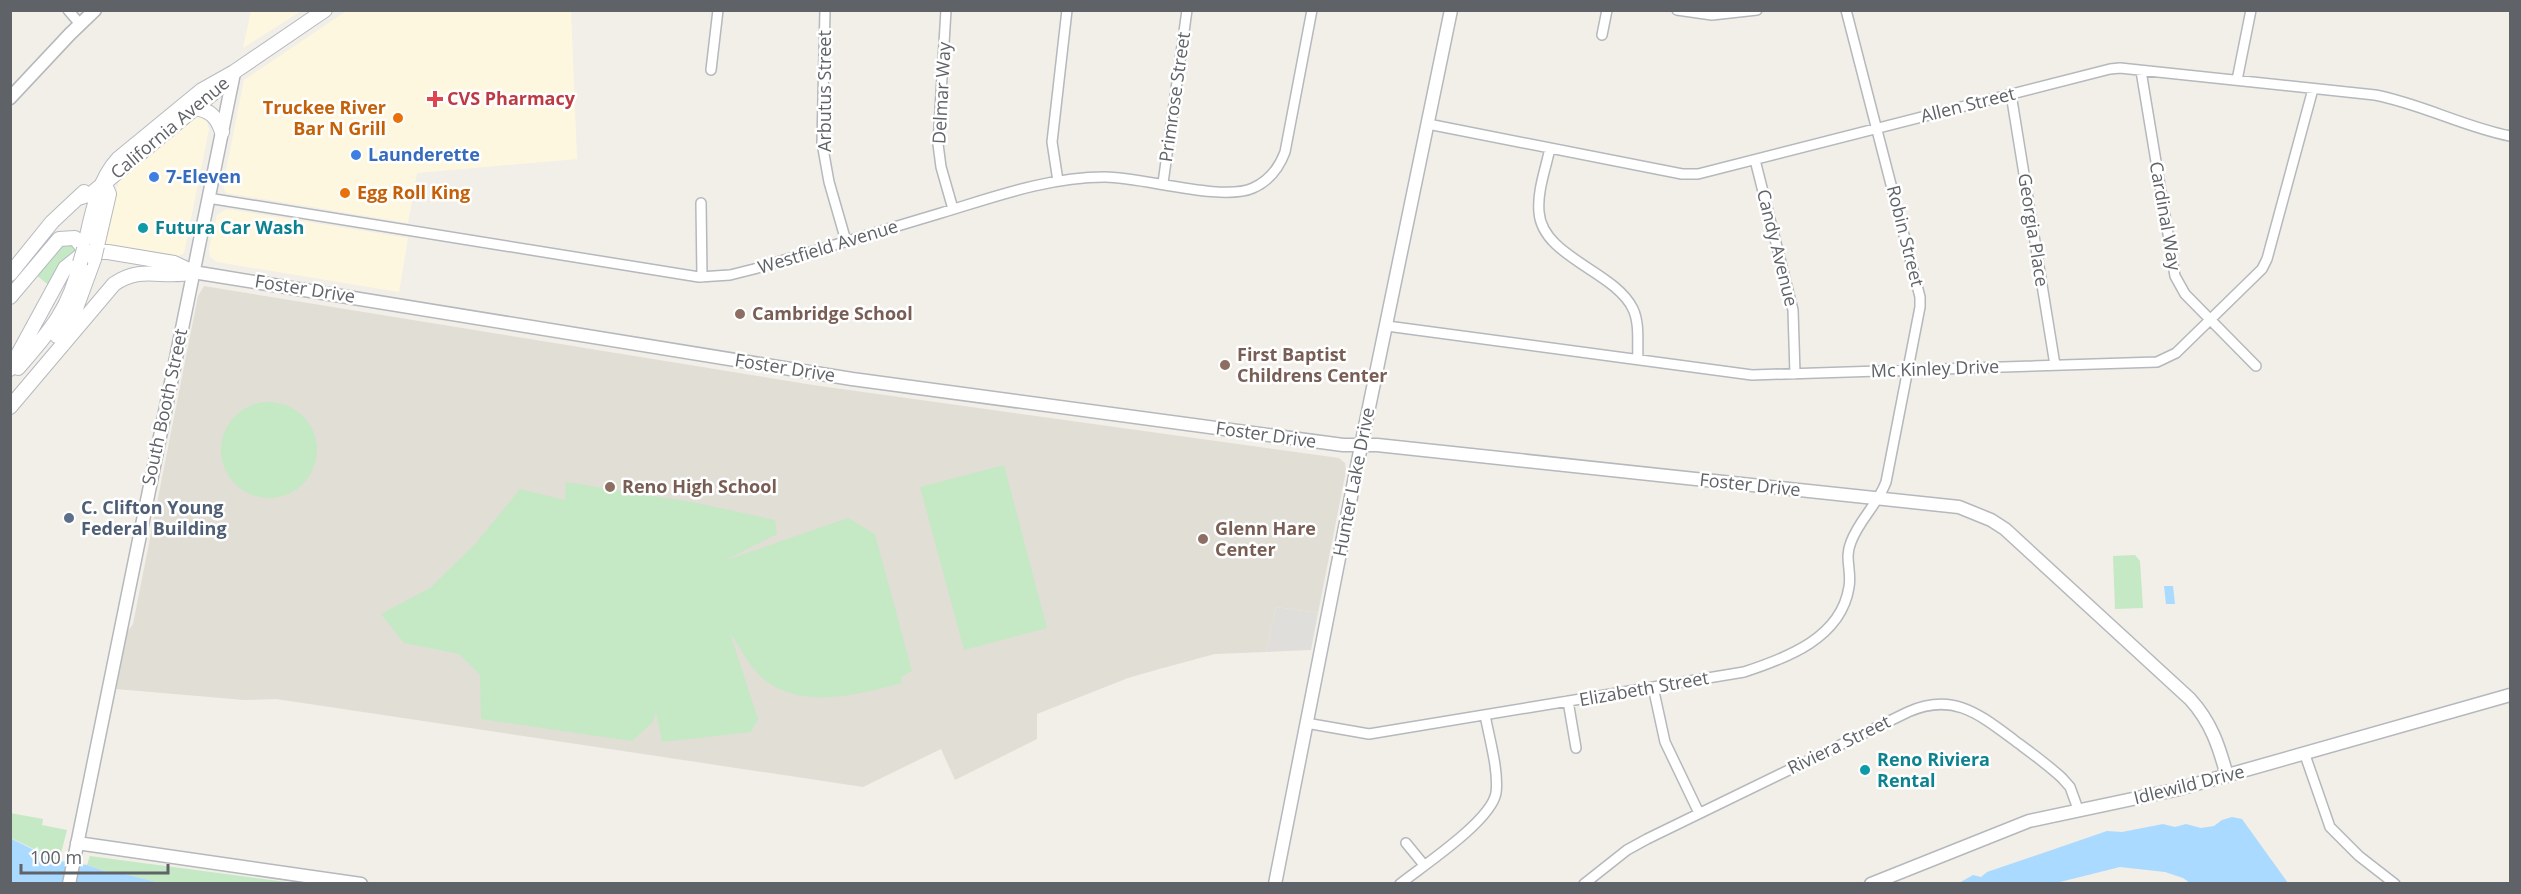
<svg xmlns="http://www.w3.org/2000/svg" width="2521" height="894" font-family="'Open Sans',sans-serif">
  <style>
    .commercial { fill: #fef7e0 }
    .industrial { fill: #e0deda }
    .education { fill: #e1ded6 }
    .green { fill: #c5e8c5 }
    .water { fill: #aadaff }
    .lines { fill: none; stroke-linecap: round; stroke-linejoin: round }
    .minor-casing { stroke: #b5b8bc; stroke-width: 12 }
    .tertiary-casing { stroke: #b5b8bc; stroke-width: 15 }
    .secondary-casing { stroke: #b6babf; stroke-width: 16 }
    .minor { stroke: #fff; stroke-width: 9 }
    .tertiary { stroke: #fff; stroke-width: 12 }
    .secondary { stroke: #fff; stroke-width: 14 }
    .secondary-bridge-casing { stroke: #b6babf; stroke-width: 16; stroke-linecap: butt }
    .secondary-bridge { stroke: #fff; stroke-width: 14 }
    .health-dot { fill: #e0444e; stroke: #fff; stroke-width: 2 }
    .food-dot { fill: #e8710a; stroke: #fff; stroke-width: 2 }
    .shop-dot { fill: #3f7fe0; stroke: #fff; stroke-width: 2 }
    .culture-dot { fill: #0f9aa8; stroke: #fff; stroke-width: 2 }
    .education-dot { fill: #8d6e63; stroke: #fff; stroke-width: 2 }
    .service-dot { fill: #5c6f8a; stroke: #fff; stroke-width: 2 }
    .labels { text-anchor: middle; stroke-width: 5; stroke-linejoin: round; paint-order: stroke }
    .street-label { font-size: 18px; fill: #5f6368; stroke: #fff }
    .health-label { font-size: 18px; font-weight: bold; fill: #be3a42; stroke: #fff; text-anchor: start }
    .food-label { font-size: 18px; font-weight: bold; fill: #c56008; stroke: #fff; text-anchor: end }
    .shop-label { font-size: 18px; font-weight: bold; fill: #366cbe; stroke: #fff; text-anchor: start }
    .culture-label { font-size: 18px; font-weight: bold; fill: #0d838f; stroke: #fff; text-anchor: start }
    .education-label { font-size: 18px; font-weight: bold; fill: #785e54; stroke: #fff; text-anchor: start }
    .service-label { font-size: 18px; font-weight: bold; fill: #4e5e75; stroke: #fff; text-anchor: start }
  </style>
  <rect width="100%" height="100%" fill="#f1efe8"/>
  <path class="commercial" d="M348 10 571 11 577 159 417 173 408 223 226 193 223 186 244 80Z
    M251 11V10L301 11 243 48Z
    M199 116 207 121 209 129 184 253 177 257 103 246 119 180 192 119Z
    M227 209 408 238 399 292 217 262 210 257 209 249 217 215Z"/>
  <path class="industrial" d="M1276 607 1318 613 1311 650 1266 652Z"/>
  <path class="education" d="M204 286 813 385 1339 458 1345 463 1346 471 1318 613 1276 607 1266 652 1215 654 1163 668 1128 678 1037 714V739L955 780 941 749 863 787 276 699 244 700 116 689 127 632 133 624 198 296Z"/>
  <path class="green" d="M64 243 73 245 77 253 50 286 36 275Z
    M221 450a48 48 0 1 1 96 0a48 48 0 1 1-96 0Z
    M1004 465 1047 628 964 650 920 487Z
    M566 482 697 503 775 520 777 534 724 561 848 518 875 534 912 671 901 677 902 683C859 694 805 710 766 681 750 669 741 648 730 633L758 719 751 732 662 742 656 712 653 722 632 741 481 719 480 675 459 654 404 643 381 614 430 588 476 543 520 489 565 500Z
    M2135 555 2140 561 2143 608 2115 609 2113 556Z
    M10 813 43 819 42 825 67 830 59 861 11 838Z
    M90 856 293 883H160L121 873 107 872 87 865Z"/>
  <path class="water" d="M2164 586H2173L2175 604H2166Z
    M2232 817 2242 819 2288 883H2190L2183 878 2165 872 2120 867 2056 883H1959L1973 875 1981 877 1987 872 2107 831 2122 832 2163 824 2175 827 2186 824 2201 828 2214 826 2222 820Z
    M10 838 54 860 87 865 107 872 121 873 160 883H11Z"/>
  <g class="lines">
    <defs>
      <path id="minor" d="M68 10 80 24
        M825 10 822 143 829 182 846 241
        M946 10 938 144 941 167 953 209
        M1677 10 1712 15 1757 10
        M1602 35 1607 10
        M711 70 718 10
        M2141 71 2175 276 2185 294 2256 366
        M2237 80 2251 10
        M2011 94 2055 365
        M1428 124 1682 174H1698L2110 69 2120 68 2375 95C2422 104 2464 127 2510 136
        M1550 148C1546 168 1537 191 1539 212 1542 257 1615 271 1633 309 1640 324 1637 343 1638 359
        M1755 160 1793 310 1795 374
        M1058 181 1052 142 1067 10
        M1163 183 1187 10
        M208 198 699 277 730 275 754 269C816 250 879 232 941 213 994 197 1048 177 1105 177 1143 177 1222 202 1253 188 1269 181 1279 168 1285 152L1312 10
        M701 203 702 277
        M1387 326 1752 375 2157 362 2176 353 2262 269 2267 259 2313 89
        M1653 687 1665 742 1699 813
        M1568 701 1576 748
        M1306 723 1369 734 1744 672C1787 658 1841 638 1849 587 1852 571 1844 558 1851 542 1859 520 1878 504 1886 482L1920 307V297L1846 10
        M2305 755 2330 827 2359 856 2395 884
        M1406 843 1424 865
        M1400 884C1424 865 1491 821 1496 793 1499 771 1489 737 1485 715
        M1584 884 1627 850 1647 839 1908 712C1953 692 1979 714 2014 740 2030 752 2047 764 2062 778L2070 787 2078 809"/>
      <path id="tertiary" d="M10 98 70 34 95 10
        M193 272 852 379 1343 445H1377L1959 507 1991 520 2005 529 2190 699C2211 722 2219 746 2227 776
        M77 843 361 884
        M69 884 234 73
        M1275 884 1361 446 1451 10
        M1871 884 2029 821 2175 790 2510 695"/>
      <path id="secondary" d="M194 108C210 110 217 117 222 132
        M78 198 91 194 229 80
        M97 246 109 194 104 183
        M84 249C91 219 97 181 118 159L202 90 234 72 325 10
        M10 274 52 222 84 192
        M10 297 59 239 75 238 84 249
        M57 336 75 311 94 259
        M18 368C49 332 69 311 80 263
        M10 369 65 268 80 256 94 252H108L174 263 193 272
        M10 407 114 284C143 264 163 280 193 272"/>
    </defs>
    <use href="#minor" class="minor-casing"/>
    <use href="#tertiary" class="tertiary-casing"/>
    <use href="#secondary" class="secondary-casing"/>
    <use href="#minor" class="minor"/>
    <use href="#tertiary" class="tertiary"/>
    <use href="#secondary" class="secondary"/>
    <defs>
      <path id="secondary-bridge" d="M94 259 97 246
        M80 263 84 249"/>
    </defs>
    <use href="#secondary-bridge" class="secondary-bridge-casing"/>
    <use href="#secondary-bridge" class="secondary-bridge"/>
  </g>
  <path class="health-dot" d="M432 90h6v6h6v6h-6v6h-6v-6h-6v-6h6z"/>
  <g class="food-dot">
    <circle cx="398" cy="118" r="6"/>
    <circle cx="345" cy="193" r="6"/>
  </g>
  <g class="shop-dot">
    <circle cx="356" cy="155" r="6"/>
    <circle cx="154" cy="177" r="6"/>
  </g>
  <g class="culture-dot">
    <circle cx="143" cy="228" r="6"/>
    <circle cx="1865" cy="770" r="6"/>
  </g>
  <g class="education-dot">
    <circle cx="740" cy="314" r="6"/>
    <circle cx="1225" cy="365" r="6"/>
    <circle cx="610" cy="487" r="6"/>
    <circle cx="1203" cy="539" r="6"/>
  </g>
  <circle class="service-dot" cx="69" cy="518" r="6"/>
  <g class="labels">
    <g class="street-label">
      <text transform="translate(825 91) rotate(-90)" y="6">Arbutus Street</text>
      <text transform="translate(942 93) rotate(-87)" y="6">Delmar Way</text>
      <text transform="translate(1175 97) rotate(-82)" y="6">Primrose Street</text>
      <text transform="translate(1968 105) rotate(-14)" y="6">Allen Street</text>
      <text transform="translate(170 128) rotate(-40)" y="6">California Avenue</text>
      <text transform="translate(2165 216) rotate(80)" y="6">Cardinal Way</text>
      <text transform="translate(2033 230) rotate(81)" y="6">Georgia Place</text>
      <text transform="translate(1905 236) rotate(76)" y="6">Robin Street</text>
      <text transform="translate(828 247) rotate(-17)" y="6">Westfield Avenue</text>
      <text transform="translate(1777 248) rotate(76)" y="6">Candy Avenue</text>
      <text transform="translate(305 289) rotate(9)" y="6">Foster Drive</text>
      <text transform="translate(785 368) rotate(9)" y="6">Foster Drive</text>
      <text transform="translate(1935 369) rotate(-2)" y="6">Mc Kinley Drive</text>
      <text transform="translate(165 407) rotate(-78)" y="6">South Booth Street</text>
      <text transform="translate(1266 435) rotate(8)" y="6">Foster Drive</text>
      <text transform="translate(1354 482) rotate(-79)" y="6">Hunter Lake Drive</text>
      <text transform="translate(1750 485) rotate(6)" y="6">Foster Drive</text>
      <text transform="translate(1644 689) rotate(-10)" y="6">Elizabeth Street</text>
      <text transform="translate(1839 745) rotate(-26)" y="6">Riviera Street</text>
      <text transform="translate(2189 785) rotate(-14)" y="6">Idlewild Drive</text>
    </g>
    <g class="health-label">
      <text x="447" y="105">CVS Pharmacy</text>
    </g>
    <g class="food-label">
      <text x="386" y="114">Truckee River<tspan x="386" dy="21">Bar N Grill</tspan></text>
      <text x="357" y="199" text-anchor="start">Egg Roll King</text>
    </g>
    <g class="shop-label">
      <text x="368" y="161">Launderette</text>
      <text x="166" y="183">7-Eleven</text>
    </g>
    <g class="culture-label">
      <text x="155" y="234">Futura Car Wash</text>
      <text x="1877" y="766">Reno Riviera<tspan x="1877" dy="21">Rental</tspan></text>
    </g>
    <g class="education-label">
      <text x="752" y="320">Cambridge School</text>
      <text x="1237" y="361">First Baptist<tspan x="1237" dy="21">Childrens Center</tspan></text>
      <text x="622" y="493">Reno High School</text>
      <text x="1215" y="535">Glenn Hare<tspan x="1215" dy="21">Center</tspan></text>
    </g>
    <g class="service-label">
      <text x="81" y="514">C. Clifton Young<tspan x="81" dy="21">Federal Building</tspan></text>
    </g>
  </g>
  <rect width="2521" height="894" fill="none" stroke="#5f6368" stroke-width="24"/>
  <path d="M21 864v9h147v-9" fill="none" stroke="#5f6368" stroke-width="3"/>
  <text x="30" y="864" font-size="18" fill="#5f6368" stroke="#ffffff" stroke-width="4.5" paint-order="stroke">100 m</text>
</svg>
